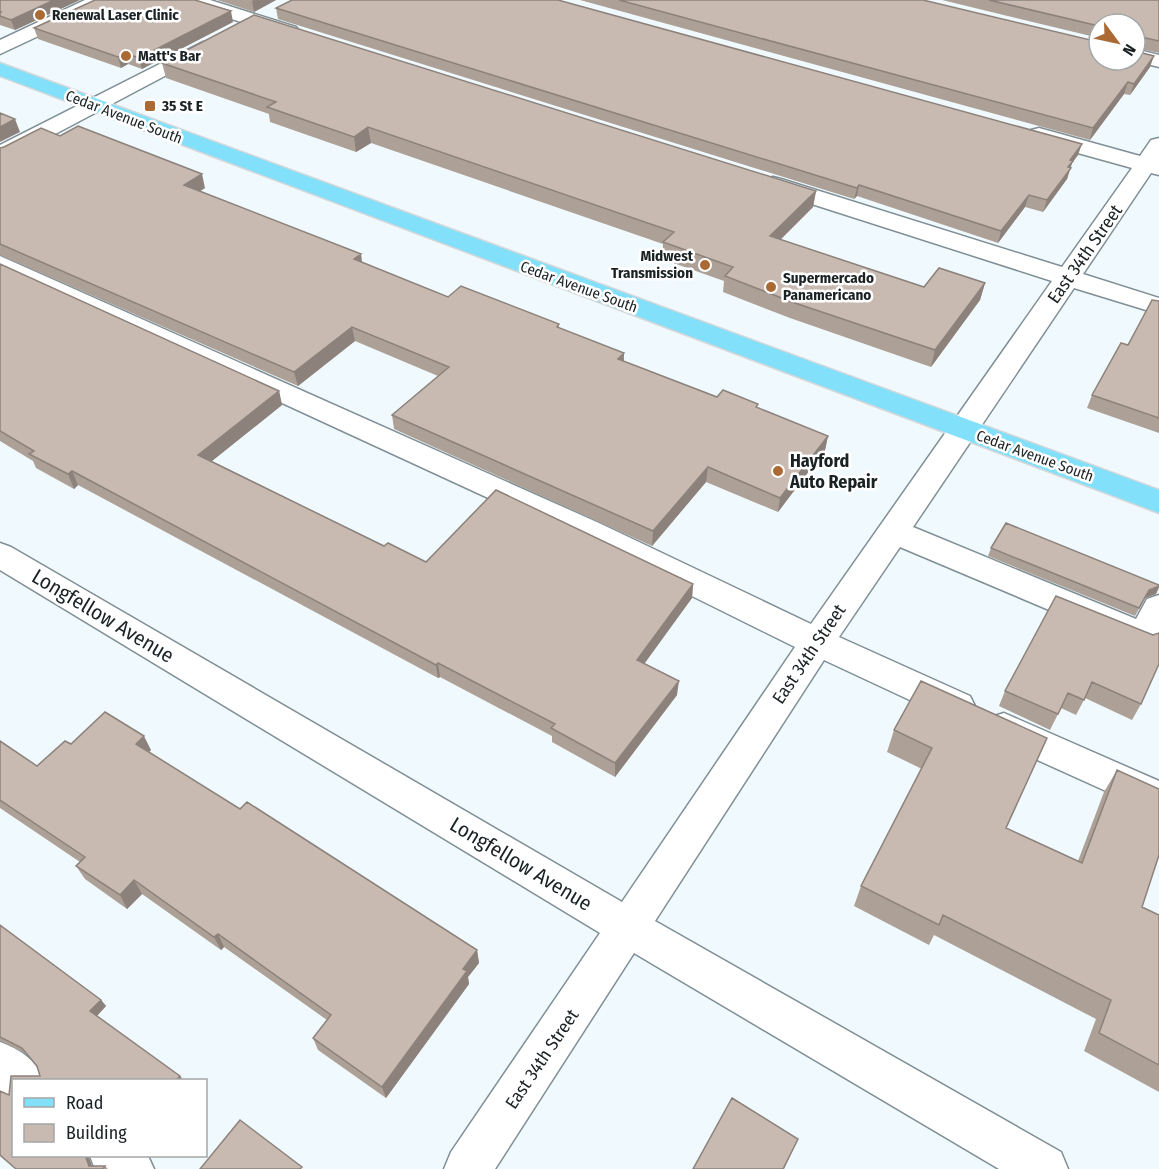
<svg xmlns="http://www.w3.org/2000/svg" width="1159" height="1169" font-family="'Fira Sans Condensed',sans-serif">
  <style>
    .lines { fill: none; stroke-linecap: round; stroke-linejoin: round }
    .minor-casing { stroke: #7f8f95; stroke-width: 3 }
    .major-casing { stroke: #d6d7d8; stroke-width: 3 }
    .minor { fill: #fff; fill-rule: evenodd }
    .major { fill: #82e0fb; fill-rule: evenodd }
    .wall { fill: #aca097 }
    .shaded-wall { fill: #8c827b }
    .building { fill: #c8bab0; stroke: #8c827b; stroke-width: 1.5 }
    .poi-dot { fill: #ab6934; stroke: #fff; stroke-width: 2 }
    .labels { text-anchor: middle; stroke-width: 5; stroke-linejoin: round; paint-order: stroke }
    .far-poi-label { font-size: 15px; font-weight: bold; fill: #1b2224; stroke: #fff; text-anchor: start }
    .far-street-label { font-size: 15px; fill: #1b2224; stroke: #fff }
    .street-label { font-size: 18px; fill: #1b2224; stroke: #fff }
    .poi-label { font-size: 18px; font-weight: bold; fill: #1b2224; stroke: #fff; text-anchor: start }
    .near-street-label { font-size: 21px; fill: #1b2224; stroke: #fff }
  </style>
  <rect width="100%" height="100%" fill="#f0fafe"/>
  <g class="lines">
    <defs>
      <path id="minor" d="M85 0H109L107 4 0 54V40Z
        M182 0H210L296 27 299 31 296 35H282L184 4Z
        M203 42 210 44 213 48 210 52 8 159 0 161V145Z
        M1135 49 1159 55V67L1131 60H1135Z
        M1039 128 1140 156 1151 140 1159 138V175L1151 173 1083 274 1159 298V314L1074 288 913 527 1136 619 1147 599 1159 595V640L1156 645 1144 649 1132 645 900 547 839 637 970 696 975 706 970 716 957 721 944 716 824 660 655 921 1061 1152 1068 1169H999L634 953 495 1169H444L451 1152 600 933 0 570V543L11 547 622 902 795 647 577 539 0 273V256L599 523 811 624 1052 281 765 189 761 184 765 179 773 177 781 179 1062 267 1132 168 1031 140 1028 135 1031 130Z
        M1004 713 1159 781V815L991 739 986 728 991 717Z
        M0 1042C21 1050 35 1059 44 1080H14V1099L0 1092Z
        M90 1156H148L154 1169H95Z"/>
      <path id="major" d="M0 63 1159 490V513L0 76Z"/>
    </defs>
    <use href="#minor" class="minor-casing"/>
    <use href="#major" class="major-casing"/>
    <use href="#minor" class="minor"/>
    <use href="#major" class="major"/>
  </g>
  <path class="wall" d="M0 0H80L15 30 0 25Z
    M217 0H276L254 12Z
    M580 0H923L1099 60 1135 24H1099V38L942 0H1159V53L1136 48 1135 51 1150 67 1130 95 1124 94 1090 140Z
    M276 8 1078 155 1072 163 1067 179 1043 212 1025 207 998 243 857 196 854 199 278 19Z
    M233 22 142 69 128 64 121 68 38 39 34 28Z
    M162 63 816 191 813 207 780 240 924 287 985 283 980 300 931 367 790 318 723 292 724 281 662 259 663 244 371 143 356 152 270 122 269 114 166 78Z
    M0 148 205 188 200 191 362 263 448 297 559 324V328L624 353V361L717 397 758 408 828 436 825 450 778 512 706 482 652 546 394 429 392 415 438 376 355 341 298 386 0 255Z
    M0 264 279 391 282 405 212 461 384 546 426 562 693 584 692 598 644 663 677 695 615 777 552 742V736L440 677 438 678 78 485 74 489 36 468 33 461 0 441Z
    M1159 301V433L1087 408 1092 395Z
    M991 548 1159 585V588L1156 594 1145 598 1135 616 988 556Z
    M1056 596 1141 704 1132 720 1085 698 1076 715 1061 708 1050 730 999 706 1005 691Z
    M921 681 1006 828 1078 861 1104 792 1117 770 1142 907 1159 915V1092L1084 1051 1096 1019 934 935 929 945 854 906 861 886 922 769 887 752 894 730Z
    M0 741 37 766 71 744 151 750 149 752 240 809 477 950 479 963 468 977 469 984 386 1098 318 1050 313 1038 327 1020 224 947 221 950 142 894 127 909 85 879 76 866 80 862 0 808Z
    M0 925 101 1000 106 1006 97 1016 180 1076 183 1080H14V1155H88L92 1166H105L108 1169H16L0 1156V1091L9 1095 11 1076H40L37 1066 27 1054 0 1041Z"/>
  <path class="shaded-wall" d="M54 0H80L15 30 11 20Z
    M254 0H276L254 12 252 1Z
    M231 11 233 22 142 69 139 58Z
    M125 53 128 64 121 68 118 57Z
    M1154 56 1150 67 1130 95 1134 84Z
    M1128 82 1124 94 1090 140 1093 128Z
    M15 119 20 132 0 142V127Z
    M368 127 371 143 356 152 354 137Z
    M1082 144 1078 155 1072 163 1067 179 1043 212 1047 200 1070 160Z
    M202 174 205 188 188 199 184 185Z
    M859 185 857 196 854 199 857 188Z
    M816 191 813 207 767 253 770 236Z
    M1029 195 1025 207 998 243 1001 231Z
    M361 254 363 268 354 259Z
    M985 283 980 300 931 367 935 350Z
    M352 327 355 341 298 386 294 372Z
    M624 353 623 367 618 359Z
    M279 391 282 405 202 469 198 455Z
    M828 436 825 450 778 512 780 498Z
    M708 467 706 482 652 546 653 531Z
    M72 471 78 485 74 489 68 474Z
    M693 584 692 598 637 674V660Z
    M1159 586 1156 594 1145 598 1135 616 1149 590Z
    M438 663 440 677 438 678 436 665Z
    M679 681 677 695 615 777V763Z
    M144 736 151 750 142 759 136 744Z
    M134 880 142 894 127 909 120 895Z
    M218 934 224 947 221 950 214 937Z
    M477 950 479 963 468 977 469 984 386 1098 382 1087 463 969Z
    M101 1000 106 1006 95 1018 90 1011Z
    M180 1076 183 1080H176Z
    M798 1139 784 1169H783Z
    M85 1155H88L93 1169 89 1166Z"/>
  <path class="building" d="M0 0H54L11 20 0 16V13L1 12H0Z
    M95 0H195L231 11 139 58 125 53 118 57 34 28Z
    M292 0H558L1082 144 1070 160 1073 161 1068 167 1071 168 1047 200 1029 195 1001 231 859 185 857 188 276 8Z
    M619 0H923L1099 42V60H1135V51L1154 56 1134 84 1128 82 1093 128Z
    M989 0H1159V41L1137 36 1136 47H1135V24H1099V26Z
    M254 15 816 191 770 236 924 287 939 268 985 283 935 350 792 302 725 276 733 267 663 242 674 232 368 127 354 137 267 107 276 102 162 63Z
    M0 113 15 119 0 127Z
    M78 126 202 174 184 185 361 254 354 259 448 297 461 286 559 324 557 327 624 353 618 359 717 397 723 390 758 404 756 407 828 436 780 498 708 467 653 531 392 415 449 367 352 327 294 372 0 244V148L4 147 41 128 60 136Z
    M0 264 279 391 198 455 384 546 388 543 426 562 496 490 693 584 637 660 679 681 615 763 551 728 555 724 438 663 436 665 72 471 68 474 29 454 34 451 0 431Z
    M1152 300 1159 301V418L1092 395 1121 343 1128 345Z
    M1006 523 1159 585V586L1149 590 1139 608 991 548Z
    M1056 596 1153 635 1159 633V664L1141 704 1092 682 1084 700 1068 693 1058 714 1005 691Z
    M921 681 1047 738 1006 828 1082 863 1117 770 1159 789V855L1142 907 1159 915V1065L1099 1033 1111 1000 943 915 939 925 861 886 932 748 894 730Z
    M105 712 144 736 136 744 240 809 247 802 477 950 463 969 467 971 382 1087 313 1038 331 1015 218 934 214 937 134 880 120 895 76 866 85 857 0 800V741L37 766 65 741 71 744Z
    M0 925 101 1000 90 1011 180 1076 176 1080H14V1155H85L89 1166H105L103 1169H16L0 1155V1091L9 1095 11 1076H40L37 1066 22 1048 0 1037Z
    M732 1098 798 1139 783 1169H693Z
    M240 1120 302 1167 300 1169H200Z"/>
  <g class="poi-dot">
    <circle cx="40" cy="15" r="6"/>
    <circle cx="126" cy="56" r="6"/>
    <rect x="144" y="100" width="12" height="12" rx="3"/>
    <circle cx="705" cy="265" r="6"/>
    <circle cx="771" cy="287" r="6"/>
    <circle cx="778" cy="471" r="6"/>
  </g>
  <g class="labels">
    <g class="far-poi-label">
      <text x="52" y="20">Renewal Laser Clinic</text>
      <text x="138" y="61">Matt's Bar</text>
      <text x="162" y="111">35 St E</text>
      <text x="693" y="261" text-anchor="end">Midwest<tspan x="693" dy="17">Transmission</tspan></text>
      <text x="783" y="283">Supermercado<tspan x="783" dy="17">Panamericano</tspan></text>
    </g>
    <g class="far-street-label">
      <text transform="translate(124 117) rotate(21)" y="5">Cedar Avenue South</text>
      <text transform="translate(579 287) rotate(20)" y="5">Cedar Avenue South</text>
      <text transform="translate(1035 456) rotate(20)" y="5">Cedar Avenue South</text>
    </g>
    <g class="street-label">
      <text transform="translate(1085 254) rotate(-55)" y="6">East 34th Street</text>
      <text transform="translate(809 654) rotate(-56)" y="6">East 34th Street</text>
      <text transform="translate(542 1059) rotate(-56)" y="6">East 34th Street</text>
    </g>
    <g class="poi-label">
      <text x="790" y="467">Hayford<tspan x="790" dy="21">Auto Repair</tspan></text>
    </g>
    <g class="near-street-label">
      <text transform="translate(103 616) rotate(31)" y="7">Longfellow Avenue</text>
      <text transform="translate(521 864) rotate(31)" y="7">Longfellow Avenue</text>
    </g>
  </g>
  <rect x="12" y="1079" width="195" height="78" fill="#ffffff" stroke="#a4a7a7" stroke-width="1.5"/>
  <rect x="24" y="1098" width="30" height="9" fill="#82e0fb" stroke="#a4a7a7" stroke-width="1.5"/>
  <text x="66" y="1109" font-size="18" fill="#1b2224">Road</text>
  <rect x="24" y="1124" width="30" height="18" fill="#c8bab0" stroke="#a4a7a7" stroke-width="1.5"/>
  <text x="66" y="1139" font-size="18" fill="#1b2224">Building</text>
  <g transform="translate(1117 42) rotate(123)"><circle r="28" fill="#ffffff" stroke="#a4a7a7" stroke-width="1.5"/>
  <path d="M0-4.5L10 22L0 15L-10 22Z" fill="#ab6934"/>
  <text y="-9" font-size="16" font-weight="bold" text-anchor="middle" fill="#1b2224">N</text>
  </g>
</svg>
